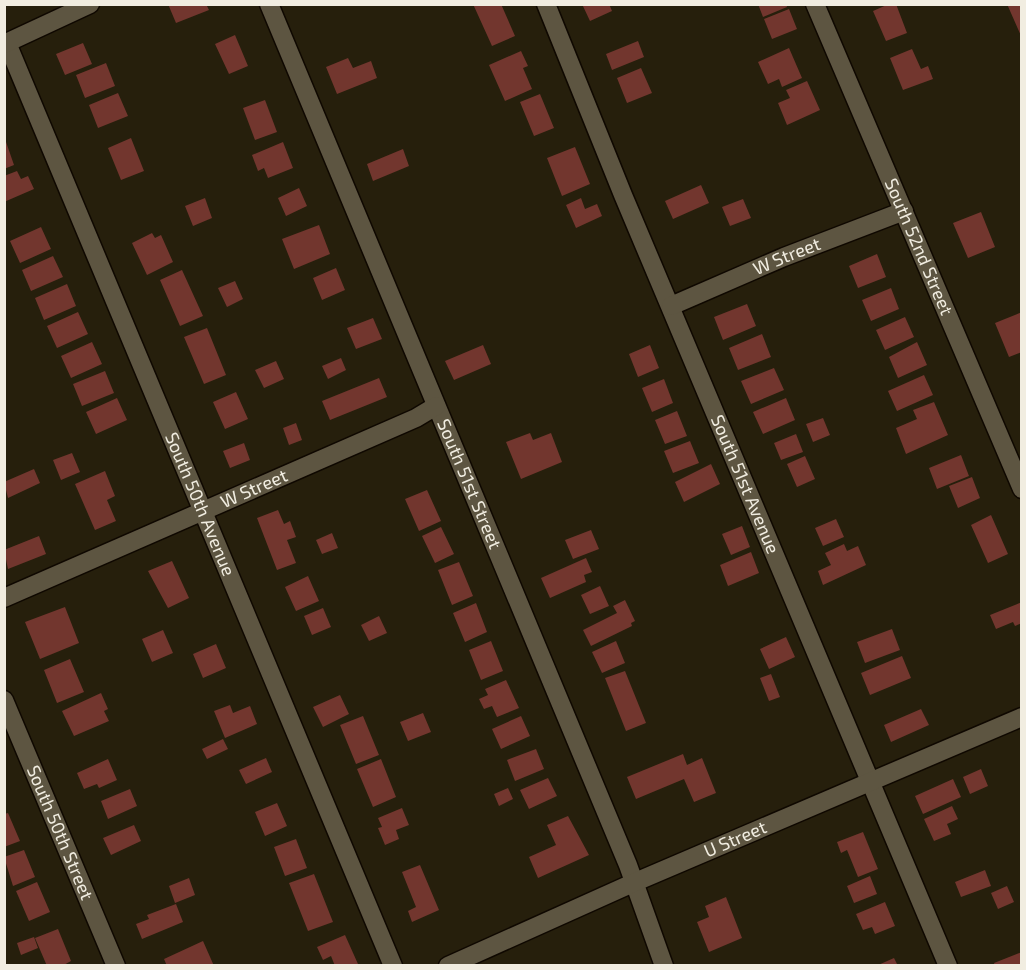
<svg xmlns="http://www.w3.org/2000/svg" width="1026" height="970" font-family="'Exo 2',sans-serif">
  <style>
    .building { fill: #72362e }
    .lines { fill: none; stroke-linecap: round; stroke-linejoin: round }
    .minor-casing { stroke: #0f0800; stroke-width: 21 }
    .minor { stroke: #5d5541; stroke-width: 18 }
    .labels { text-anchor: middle; stroke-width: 5; stroke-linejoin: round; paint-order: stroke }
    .street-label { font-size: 18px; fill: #f1ede1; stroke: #0c0903 }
  </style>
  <rect width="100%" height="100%" fill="#261f0c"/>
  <path class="building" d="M168 4H206L209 10 176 23Z
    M473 4H501L515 36 492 46Z
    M582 4H609L612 11 590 21Z
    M758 4H786L787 7 763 17Z
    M889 4H896L907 33 886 41 873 11Z
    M1007 4H1022V38Z
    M789 9 797 29 772 39 764 19Z
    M235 35 248 66 229 74 215 44Z
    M638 41 644 57 612 70 606 54Z
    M83 43 92 64 65 75 56 54Z
    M789 48 802 78 782 87 779 79 768 84 758 62Z
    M912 49 921 69 928 66 933 79 903 90 890 58Z
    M521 51 528 66 523 68 532 89 505 101 489 65Z
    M348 58 353 68 371 61 377 78 337 94 326 67Z
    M106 63 115 86 85 98 76 75Z
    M641 68 652 93 627 103 617 78Z
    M807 81 820 110 787 125 778 103 790 98 786 90Z
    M118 93 128 116 98 128 89 105Z
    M540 94 554 128 534 136 520 102Z
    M265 100 277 132 255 140 243 108Z
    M131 138 144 171 121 180 108 148Z
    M5 139 14 165 4 169V140Z
    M283 142 293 168 268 178 264 168 258 171 252 155Z
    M575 147 590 184 562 196 547 158Z
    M403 149 409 166 373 181 367 164Z
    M17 171 21 179 28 176 34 189 4 202V176Z
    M701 185 709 203 673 219 665 201Z
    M299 188 307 206 286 216 278 198Z
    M205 198 212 218 193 226 185 206Z
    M581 198 585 209 597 204 602 216 576 228 566 205Z
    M743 199 751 218 730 226 722 207Z
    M981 212 995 247 968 258 953 223Z
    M319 225 330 254 294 269 282 239Z
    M41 227 51 249 20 263 10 241Z
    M152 233 155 238 161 235 173 262 147 275 132 243Z
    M877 254 886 277 858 288 849 266Z
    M53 256 63 277 31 291 22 270Z
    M336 268 345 290 322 300 313 278Z
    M182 270 203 316 180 326 160 280Z
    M235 281 243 299 227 307 218 288Z
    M67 284 76 306 44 320 35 298Z
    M891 288 899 309 871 321 862 300Z
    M747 304 756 326 723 340 714 317Z
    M78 312 88 334 57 348 47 326Z
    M1022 312V352L1009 357 995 323Z
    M905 317 914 337 885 350 876 330Z
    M373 318 382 339 356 349 347 328Z
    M207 328 226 375 204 384 184 337Z
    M762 334 771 357 738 370 729 348Z
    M92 342 102 364 71 378 61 356Z
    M917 342 927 365 898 378 889 357Z
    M483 345 491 364 454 380 445 361Z
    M650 345 659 368 638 377 629 354Z
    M341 358 346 370 328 379 322 366Z
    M276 361 284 379 264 388 255 370Z
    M774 368 784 390 751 404 741 381Z
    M105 371 114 393 82 406 73 384Z
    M924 375 933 395 897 411 888 391Z
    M379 378 387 397 330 420 322 401Z
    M664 379 673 403 652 412 642 388Z
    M236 392 248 419 225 429 213 402Z
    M117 398 127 420 96 434 86 412Z
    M786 398 795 420 763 434 753 412Z
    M934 402 948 435 906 454 896 428 917 419 913 410Z
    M677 411 687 436 665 444 655 420Z
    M823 418 830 435 813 442 806 424Z
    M296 423 302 440 289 445 283 428Z
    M530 433 533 440 551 433 562 462 521 479 506 442Z
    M796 434 803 452 781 460 774 443Z
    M690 441 699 463 673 473 664 451Z
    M244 443 250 460 230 468 223 451Z
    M72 453 80 472 61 480 53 460Z
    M961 455 969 476 937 489 929 468Z
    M805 456 815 479 797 487 787 464Z
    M711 464 720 484 684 502 675 482Z
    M34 469 40 483 8 498 4 482Z
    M105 471 115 496 107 500 116 521 95 530 75 484Z
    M972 477 980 498 958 508 949 486Z
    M427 490 441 521 419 531 405 499Z
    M278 510 284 524 290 521 296 537 287 540 296 563 277 570 257 518Z
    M991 515 1008 554 988 563 971 525Z
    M836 519 844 537 823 546 815 528Z
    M742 526 750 547 731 555 722 534Z
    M441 527 454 554 435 563 422 536Z
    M591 530 599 549 573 559 565 540Z
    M332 533 338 548 322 554 316 540Z
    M39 536 46 554 8 569 4 550Z
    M844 544 847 551 858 546 866 565 823 585 818 571 831 565 825 553Z
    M751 552 759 573 728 586 720 565Z
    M586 558 592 572 584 575 586 582 550 598 541 578Z
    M172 561 189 598 168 608 148 571Z
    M459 562 473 596 452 605 438 570Z
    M308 576 319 601 296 611 285 587Z
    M600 586 609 606 590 614 581 595Z
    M625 600 635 621 631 623 632 626 591 646 583 630 617 613 613 606Z
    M1022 602V623L1015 626 1013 622 996 629 990 615Z
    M476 603 487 632 465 642 453 613Z
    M65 607 79 643 40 659 25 622Z
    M323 608 331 627 312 635 304 616Z
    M379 616 387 633 369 641 361 625Z
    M892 629 900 650 865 663 857 642Z
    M163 630 173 653 152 662 142 639Z
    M786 637 795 657 769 669 760 649Z
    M491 641 503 671 481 680 469 650Z
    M616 641 625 663 602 673 592 652Z
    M216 644 226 668 203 678 193 654Z
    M902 656 911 678 870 695 861 673Z
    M70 659 84 692 57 703 44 670Z
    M625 671 646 723 626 731 605 678Z
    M771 674 780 697 769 701 760 678Z
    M506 680 519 708 497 717 492 706 484 709 479 699 488 695 485 689Z
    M101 693 108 709 104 711 109 721 74 736 62 711Z
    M340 695 349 714 323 727 313 707Z
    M230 705 233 713 250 706 257 724 225 738 214 711Z
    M921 709 929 725 891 742 884 725Z
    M423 713 431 732 408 741 400 722Z
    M363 716 379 755 356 764 340 725Z
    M521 716 530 736 501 749 492 729Z
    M223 739 228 749 207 759 202 749Z
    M536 749 544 769 515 781 507 760Z
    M683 754 687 765 702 758 716 793 694 802 684 779 636 799 627 777Z
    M266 758 272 772 246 784 239 770Z
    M108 759 117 780 99 788 97 784 84 789 77 773Z
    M381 759 396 797 373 807 357 769Z
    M981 769 988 786 970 794 963 777Z
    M548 778 557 796 529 809 520 790Z
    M953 779 961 797 923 814 915 796Z
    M508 788 513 799 499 806 494 794Z
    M130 789 137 806 108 819 101 801Z
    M277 803 287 826 265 836 255 812Z
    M952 806 958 819 947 824 951 834 934 841 924 819Z
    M402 808 409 825 396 830 399 839 385 845 378 828 382 827 378 818Z
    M8 813 20 841 4 847V814Z
    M568 816 589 855 538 878 529 857 556 845 547 825Z
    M134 825 141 841 111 855 103 838Z
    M863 832 878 869 858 877 847 850 841 853 837 842Z
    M296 839 307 868 285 876 274 847Z
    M24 850 35 877 13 886 4 857Z
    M420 865 439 910 412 922 408 911 416 907 402 872Z
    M985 870 991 886 961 897 955 882Z
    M314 874 333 922 308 931 289 883Z
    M870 876 877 894 854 903 847 886Z
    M189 878 195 895 175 903 169 886Z
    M37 882 50 912 29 921 16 891Z
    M1007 886 1014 902 998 909 991 893Z
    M726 897 742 938 709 952 697 922 709 917 705 906Z
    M885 902 895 926 875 934 872 927 863 930 856 914Z
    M176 904 183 922 142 939 136 924 149 919 147 915Z
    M58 929 71 961 62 966H47L35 938Z
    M345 935 358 964 335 966 331 956 323 960 317 947Z
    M34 937 38 948 21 955 17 943Z
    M203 941 214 966H167L164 959Z
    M1022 952V966H995L994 963Z
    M894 958 898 966H876Z"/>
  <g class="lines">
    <defs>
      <g id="minor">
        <path id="s1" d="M269 4 628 865 664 966"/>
        <path id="s2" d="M546 4 623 195 948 966"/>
        <path id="s3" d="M815 4 1022 489"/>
        <path id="s4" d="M7 43 393 966"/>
        <path d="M4 44 90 4"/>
        <path id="s5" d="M671 306 784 257 904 211"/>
        <path id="s6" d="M4 598 416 418 436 406"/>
        <path id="s7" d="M4 700 116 966"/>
        <path id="s8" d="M448 966 633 883 1022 717"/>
      </g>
    </defs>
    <use href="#minor" class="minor-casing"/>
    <use href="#minor" class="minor"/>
  </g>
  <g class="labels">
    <g class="street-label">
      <text dy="6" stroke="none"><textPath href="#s3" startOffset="264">South 52nd Street</textPath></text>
      <text dy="6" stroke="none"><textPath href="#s5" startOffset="126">W Street</textPath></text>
      <text dy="6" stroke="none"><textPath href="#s1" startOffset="520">South 51st Street</textPath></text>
      <text dy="6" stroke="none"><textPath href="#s2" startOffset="520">South 51st Avenue</textPath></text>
      <text dy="6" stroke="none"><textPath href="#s6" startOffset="273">W Street</textPath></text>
      <text dy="6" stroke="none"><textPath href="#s4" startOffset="500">South 50th Avenue</textPath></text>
      <text dy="6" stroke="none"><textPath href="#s7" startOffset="144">South 50th Street</textPath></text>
      <text dy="6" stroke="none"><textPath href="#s8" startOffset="314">U Street</textPath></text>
    </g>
  </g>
  <rect width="1026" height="970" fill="none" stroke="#f1ede1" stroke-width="12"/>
</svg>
